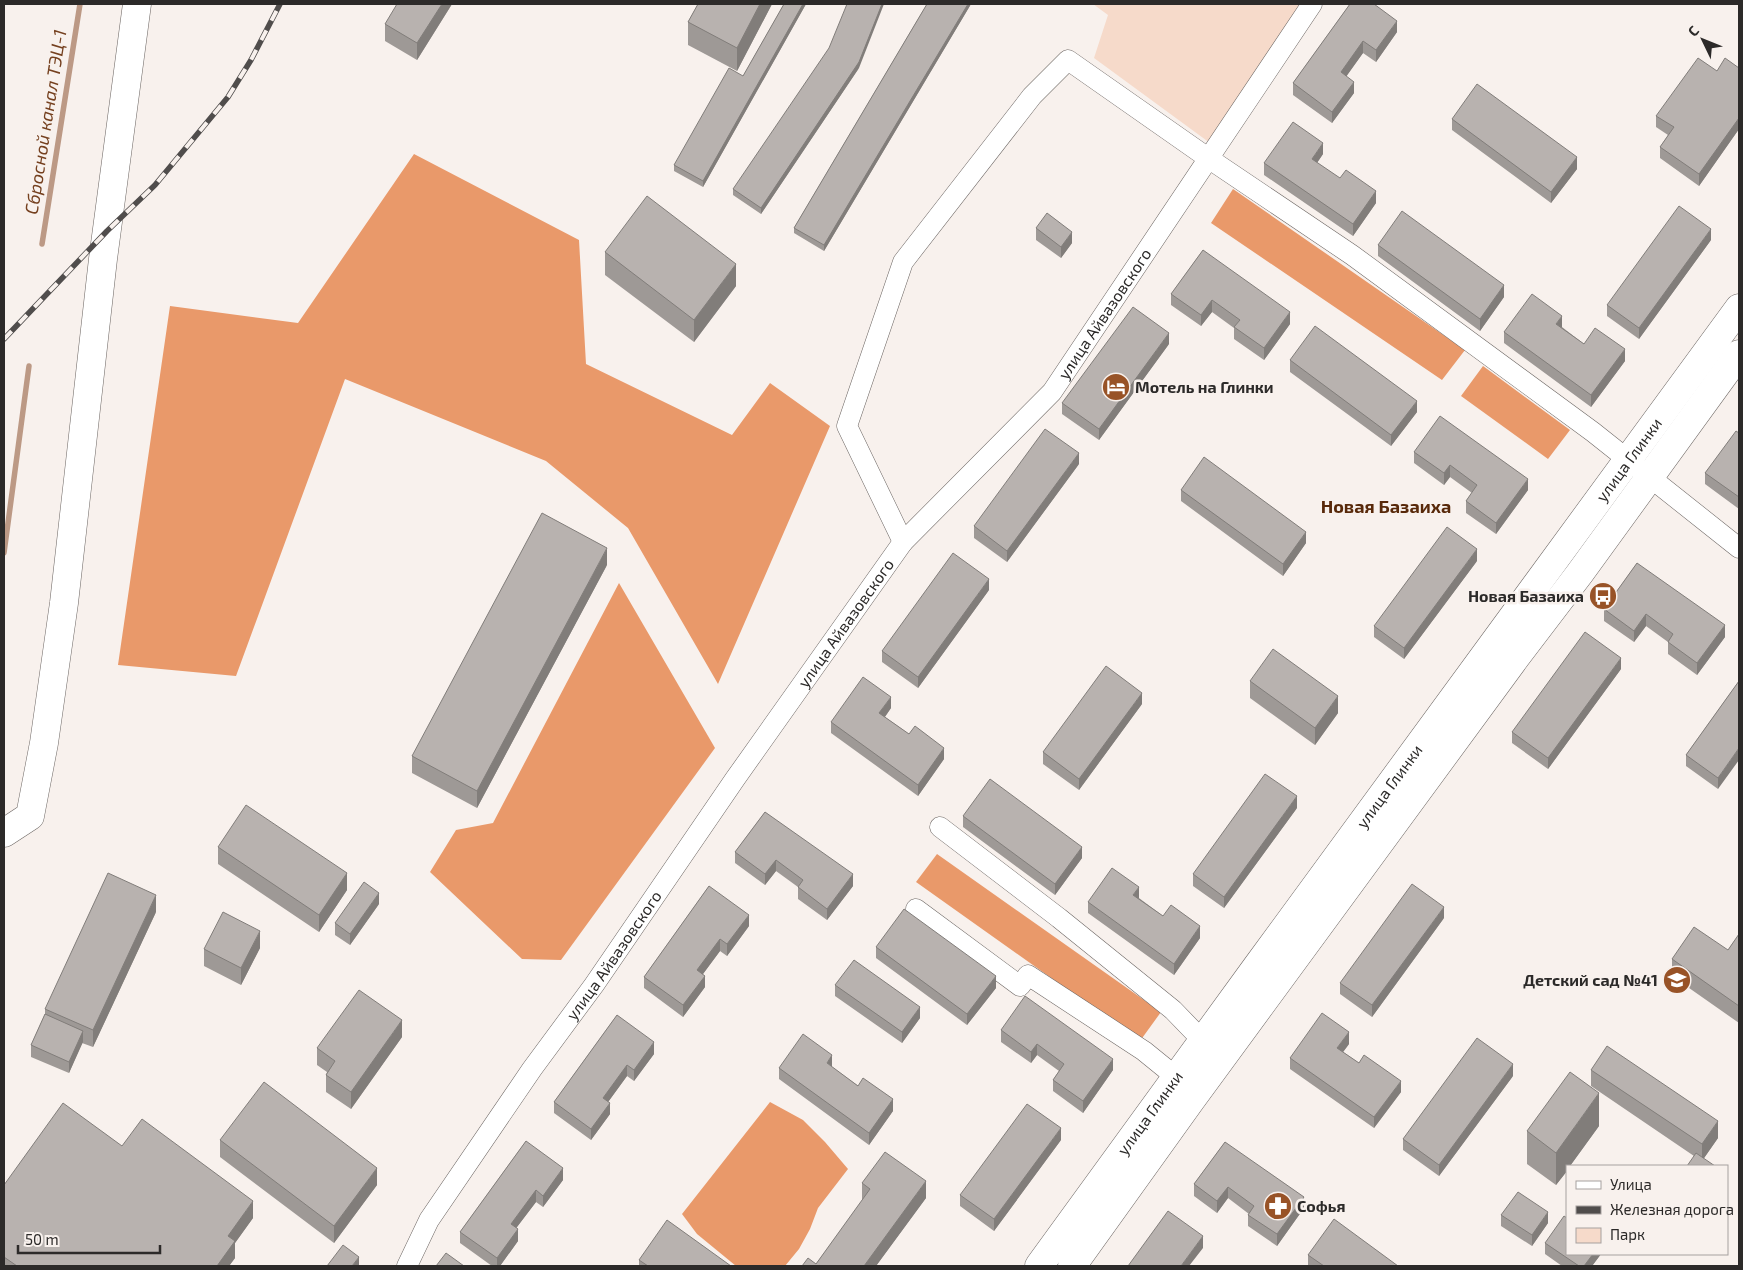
<svg xmlns="http://www.w3.org/2000/svg" width="1743" height="1270" font-family="'Exo 2',sans-serif">
  <style>
    .green { fill: #f6daca }
    .forest { fill: #e9996a }
    .lines { fill: none; stroke-linecap: round; stroke-linejoin: round }
    .stream { stroke: #bc9985; stroke-width: 5.5 }
    .minor-casing { stroke: #6c6663; stroke-width: 21 }
    .secondary-casing { stroke: #6c6663; stroke-width: 29 }
    .trunk-casing { stroke: #6c6663; stroke-width: 29 }
    .minor { stroke: #fff; stroke-width: 20 }
    .secondary { stroke: #fff; stroke-width: 28 }
    .trunk { stroke: #fff; stroke-width: 28 }
    .rail-casing { stroke: #504d4c; stroke-width: 5.5 }
    .rail { stroke: #f8f1ed; stroke-width: 4; stroke-dasharray: 11; stroke-linecap: butt }
    .wall { fill: #9e9996 }
    .shaded-wall { fill: #817d7a }
    .building { fill: #b8b2af; stroke: #817d7a }
    .labels { text-anchor: middle; stroke-width: 5; stroke-linejoin: round; paint-order: stroke }
    .street-label { font-size: 16px; fill: #2c2a29; stroke: #f8f1ed }
    .poi-label { font-size: 16px; font-weight: bold; fill: #2c2a29; stroke: #f8f1ed; text-anchor: start }
    .water-label { font-size: 18px; font-style: italic; fill: #75401f; stroke: #f8f1ed }
    .neighbourhood-label { font-size: 18px; font-weight: bold; fill: #58290a; stroke: #f8f1ed }
  </style>
  <rect width="100%" height="100%" fill="#f8f1ed"/>
  <path class="green" d="M1093 4H1305L1210 143 1094 58 1108 15Z"/>
  <path class="forest" d="M414 154 579 240 586 364 732 435 770 383 830 426 718 684 628 528 546 461 345 379 236 676 118 665 170 306 298 323Z
    M1233 189 1465 350 1442 380 1211 223Z
    M1483 366 1570 430 1548 459 1461 396Z
    M619 583 715 748 561 960 522 959 430 872 456 830 493 823Z
    M937 854 1161 1012 1140 1041 916 882Z
    M770 1102 803 1120 825 1142 848 1169 818 1208 810 1229 799 1249 785 1266H736L697 1234 682 1214Z"/>
  <g class="lines">
    <path class="stream" d="M42 244 80 4
      M4 553 29 366"/>
    <defs>
      <g id="minor">
        <path d="M903 542 847 426 903 262 1032 96 1068 60 1208 158 1352 255 1593 432 1739 548"/>
        <path d="M940 827 1059 918 1173 1010 1202 1040"/>
        <path d="M916 909 1020 986 1028 975 1144 1051 1176 1077"/>
        <path id="s1" d="M407 1266 429 1220 532 1069 594 985 735 779 903 542 1052 392 1312 4"/>
      </g>
      <path id="secondary" d="M4 833 30 816 44 743 64 603 103 259 137 4"/>
      <g id="trunk">
        <path id="s2" d="M1039 1266C1270 945 1507 629 1739 308"/>
        <path d="M1072 1266 1191 1100 1516 657 1580 573 1739 354"/>
      </g>
    </defs>
    <use href="#minor" class="minor-casing"/>
    <use href="#secondary" class="secondary-casing"/>
    <use href="#trunk" class="trunk-casing"/>
    <use href="#minor" class="minor"/>
    <use href="#secondary" class="secondary"/>
    <use href="#trunk" class="trunk"/>
    <defs>
      <path id="rail" d="M4 339 107 231 155 185 228 97 251 60 280 4"/>
    </defs>
    <use href="#rail" class="rail-casing"/>
    <use href="#rail" class="rail"/>
  </g>
  <path class="wall" d="M452 4 417 60 385 41V24Z
    M698 4H772L737 71 688 45V22Z
    M784 4H806L703 187 674 171V165L743 76Z
    M927 4H971L824 251 794 233V228Z
    M1350 4 1397 32 1376 62 1363 53 1346 76 1354 93 1332 123 1293 95V83Z
    M859 68 761 214 733 195V189Z
    M1739 68V129L1699 186 1660 158V147L1668 135 1656 127V116L1717 71Z
    M1452 119 1577 169 1551 203 1452 130Z
    M1323 154 1317 163 1376 203 1353 236 1264 175V163Z
    M1036 228 1072 243 1061 258 1036 240Z
    M1711 240 1639 339 1607 316V305Z
    M1378 245 1504 297 1480 331 1378 256Z
    M1203 250 1290 324 1264 360 1234 339V328L1212 312 1201 326 1171 305V294Z
    M605 252 736 286 694 342 605 275Z
    M1562 327 1584 344 1625 361 1591 407 1504 343V332Z
    M1169 344 1099 440 1062 414V403Z
    M1290 360 1417 412 1391 446 1290 372Z
    M1739 433V509L1705 484V473Z
    M1414 452 1528 490 1496 534 1466 513V501L1472 493 1450 477 1444 485 1414 463Z
    M1079 464 1007 562 974 538V526Z
    M1181 490 1306 543 1283 576 1181 501Z
    M1477 561 1404 659 1374 637V626Z
    M1637 563 1725 637 1697 675 1668 654V642L1646 626 1634 642 1604 621V609Z
    M607 565 477 808 412 773V756Z
    M989 590 918 688 882 662V651Z
    M1621 669 1548 769 1512 743V732Z
    M1250 681 1338 713 1315 745 1250 698Z
    M1739 681 1718 789 1686 766V755Z
    M1142 704 1079 790 1043 764V752Z
    M891 708 885 717 944 759 918 796 831 733V722Z
    M1297 808 1224 908 1193 886V874Z
    M765 812 853 886 827 920 798 899V887L776 871 765 885 735 863V852Z
    M963 816 1082 858 1055 895 963 827Z
    M218 847 347 890 319 932 218 864Z
    M709 886 749 926 727 956 720 951 703 974 705 987 683 1017 644 988V977Z
    M1139 898 1163 916 1200 938 1174 975 1088 913V902Z
    M379 904 350 945 335 935V923Z
    M156 912 93 1047 82 1043 69 1073 31 1057V1045L45 1014V1009Z
    M1444 918 1372 1017 1340 994V983Z
    M1739 934V1023L1672 976V959L1728 950Z
    M876 947 996 988 967 1025 876 958Z
    M260 948 241 985 204 966V949Z
    M835 985 920 1018 902 1043 835 996Z
    M617 1015 654 1054 634 1081 627 1076 608 1102 610 1114 591 1140 554 1113V1102Z
    M1001 1030 1113 1070 1083 1113 1053 1091V1080L1059 1071 1037 1055 1031 1063 1001 1042Z
    M402 1037 351 1109 326 1092V1075L327 1072 317 1065V1048Z
    M1349 1044 1343 1052 1401 1092 1374 1128 1290 1069V1058Z
    M832 1067 893 1111 869 1145 779 1079V1068Z
    M1591 1070 1718 1138 1704 1158 1694 1156 1591 1086Z
    M1513 1076 1439 1176 1403 1150V1139Z
    M1599 1126 1570 1166H1567V1171L1556 1185 1527 1164V1131Z
    M220 1140 377 1185 334 1243 220 1157Z
    M1061 1140 994 1231 960 1206V1195Z
    M526 1141 563 1180 543 1207 536 1202 516 1228 518 1241 500 1266H492L460 1243V1232Z
    M1225 1142 1304 1208 1277 1246 1248 1226V1215L1249 1214 1228 1198 1217 1213 1194 1196V1184Z
    M122 1146 253 1218 235 1243V1258L229 1266H4V1185Z
    M862 1183 926 1198 876 1266H802L816 1264 862 1201Z
    M1501 1215 1548 1223 1532 1246 1501 1226Z
    M1545 1243 1601 1254 1592 1266H1562L1545 1254Z
    M1308 1255 1398 1266H1308Z
    M639 1260 731 1266H639Z"/>
  <path class="shaded-wall" d="M442 4H452L417 60V43Z
    M760 4H772L737 71V48Z
    M803 4H806L703 187V181Z
    M882 4H884L859 68 761 214V208Z
    M968 4H971L824 251V245Z
    M1397 21V32L1376 62V50Z
    M1363 41V53L1341 84V72Z
    M1354 82V93L1332 123V112Z
    M1739 118V129L1699 186V174Z
    M1323 143V154L1312 170V159Z
    M1577 157V169L1551 203V192Z
    M1376 191V203L1353 236V224Z
    M1711 229V240L1639 339V328Z
    M1072 232V243L1061 258V247Z
    M736 264V286L694 342V320Z
    M1504 285V297L1480 331V319Z
    M1212 300V312L1201 326V315Z
    M1290 312V324L1264 360V348Z
    M1562 316V327L1556 335V324Z
    M1169 333V344L1099 440V429Z
    M1625 349V361L1591 407V395Z
    M1417 401V412L1391 446V435Z
    M1079 453V464L1007 562V551Z
    M1450 465V477L1444 485V473Z
    M1528 479V490L1496 534V523Z
    M1306 532V543L1283 576V564Z
    M607 548V565L477 808V791Z
    M1477 549V561L1404 659V648Z
    M989 579V590L918 688V677Z
    M1646 614V626L1634 642V631Z
    M1725 625V637L1697 675V663Z
    M1621 658V669L1548 769V758Z
    M1142 693V704L1079 790V779Z
    M1338 696V713L1315 745V728Z
    M891 697V708L879 725V713Z
    M944 748V759L918 796V785Z
    M1739 748V760L1718 789V778Z
    M1297 796V808L1224 908V897Z
    M1082 847V858L1055 895V884Z
    M776 860V871L765 885V874Z
    M347 873V890L319 932V915Z
    M853 874V886L827 920V909Z
    M1139 887V898L1133 906V895Z
    M379 893V904L350 945V934Z
    M156 895V912L93 1047V1030Z
    M1444 907V918L1372 1017V1005Z
    M749 915V926L727 956V944Z
    M1200 926V938L1174 975V964Z
    M260 931V948L241 985V968Z
    M720 939V951L697 982V970Z
    M705 976V987L683 1017V1005Z
    M996 976V988L967 1025V1014Z
    M920 1007V1018L902 1043V1032Z
    M402 1020V1037L351 1109V1092Z
    M83 1031V1042L69 1073V1062Z
    M1349 1032V1044L1337 1060V1048Z
    M654 1042V1054L634 1081V1070Z
    M1037 1044V1055L1031 1063V1052Z
    M832 1055V1067L827 1063Z
    M1113 1059V1070L1083 1113V1101Z
    M1513 1064V1076L1439 1176V1165Z
    M627 1065V1076L603 1109V1098Z
    M1401 1081V1092L1374 1128V1117Z
    M1599 1093V1126L1570 1166H1567V1171L1556 1185V1153Z
    M893 1099V1111L869 1145V1133Z
    M610 1103V1114L591 1140V1129Z
    M1718 1121V1138L1702 1161V1144Z
    M1061 1128V1140L994 1231V1219Z
    M377 1168V1185L334 1243V1226Z
    M563 1168V1180L543 1207V1196Z
    M926 1181V1198L876 1266H864Z
    M1228 1187V1198L1217 1213V1201Z
    M536 1190V1202L511 1235V1224Z
    M1304 1197V1208L1277 1246V1234Z
    M253 1201V1218L235 1243V1258L229 1266H217L228 1236Z
    M1548 1212V1223L1532 1246V1235Z
    M518 1229V1241L500 1266H497V1258Z
    M1203 1236V1248L1189 1266H1181Z
    M1593 1254H1601L1592 1266H1584Z
    M359 1257V1266H352Z"/>
  <path class="building" d="M397 4H442L417 43 385 24Z
    M698 4H760L737 48 688 22Z
    M784 4H803L703 181 674 165 729 68 743 76Z
    M847 4H882L859 62 761 208 733 189 829 48Z
    M927 4H968L824 245 794 228Z
    M1350 4H1374L1397 21 1376 50 1363 41 1341 72 1354 82 1332 112 1293 83Z
    M1698 58 1717 71 1725 58 1739 68V118L1699 174 1660 147 1674 127 1656 116Z
    M1477 84 1577 157 1551 192 1452 119Z
    M1293 122 1323 143 1312 159 1340 178 1346 170 1376 191 1353 224 1264 163Z
    M647 196 736 264 694 320 605 252Z
    M1679 206 1711 229 1639 328 1607 305Z
    M1402 211 1504 285 1480 319 1378 245Z
    M1047 213 1072 232 1061 247 1036 228Z
    M1203 250 1290 312 1264 348 1234 327 1240 320 1212 300 1201 315 1171 294Z
    M1532 294 1562 316 1556 324 1584 344 1595 328 1625 349 1591 395 1504 332Z
    M1133 307 1169 333 1099 429 1062 403Z
    M1315 326 1417 401 1391 435 1290 360Z
    M1440 416 1528 479 1496 523 1466 501 1477 485 1450 465 1444 473 1414 452Z
    M1045 429 1079 453 1007 551 974 526Z
    M1736 431 1739 433V497L1705 473Z
    M1204 457 1306 532 1283 564 1181 490Z
    M542 513 607 548 477 791 412 756Z
    M1447 527 1477 549 1404 648 1374 626Z
    M953 553 989 579 918 677 882 651Z
    M1637 563 1725 625 1697 663 1668 642 1673 634 1646 614 1634 631 1604 609Z
    M1585 632 1621 658 1548 758 1512 732Z
    M1273 649 1338 696 1315 728 1250 681Z
    M1106 666 1142 693 1079 779 1043 752Z
    M863 677 891 697 879 713 909 734 915 726 944 748 918 785 831 722Z
    M1739 681V748L1718 778 1686 755Z
    M1265 774 1297 796 1224 897 1193 874Z
    M990 779 1082 847 1055 884 963 816Z
    M246 805 347 873 319 915 218 847Z
    M765 812 853 874 827 909 798 887 803 880 776 860 765 874 735 852Z
    M1112 868 1139 887 1133 895 1163 916 1171 905 1200 926 1174 964 1088 902Z
    M108 873 156 895 93 1030 45 1009Z
    M364 882 379 893 350 934 335 923Z
    M1412 884 1444 907 1372 1005 1340 983Z
    M709 886 749 915 727 944 720 939 697 970 705 976 683 1005 644 977Z
    M904 909 996 976 967 1014 876 947Z
    M223 912 260 931 241 968 204 949Z
    M1694 927 1728 950 1739 934V1006L1672 959Z
    M854 960 920 1007 902 1032 835 985Z
    M359 990 402 1020 351 1092 326 1075 335 1061 317 1048Z
    M1025 996 1113 1059 1083 1101 1053 1080 1064 1064 1037 1044 1031 1052 1001 1030Z
    M1322 1013 1349 1032 1337 1048 1359 1063 1364 1055 1401 1081 1374 1117 1290 1058Z
    M45 1014 83 1031 69 1062 31 1045Z
    M617 1015 654 1042 634 1070 627 1065 603 1098 610 1103 591 1129 554 1102Z
    M803 1034 832 1055 827 1063 858 1086 863 1078 893 1099 869 1133 779 1068Z
    M1477 1038 1513 1064 1439 1165 1403 1139Z
    M1607 1046 1718 1121 1702 1144 1591 1070Z
    M1570 1072 1599 1093 1556 1153 1527 1131Z
    M264 1082 377 1168 334 1226 220 1140Z
    M63 1103 122 1146 142 1119 253 1201 228 1236 235 1241 217 1266H17L4 1257V1185Z
    M1027 1104 1061 1128 994 1219 960 1195Z
    M526 1141 563 1168 543 1196 536 1190 511 1224 518 1229 497 1258 460 1232Z
    M1225 1142 1304 1197 1277 1234 1248 1215 1254 1206 1228 1187 1217 1201 1194 1184Z
    M885 1152 926 1181 864 1266H802L808 1258 816 1264 870 1189 862 1183Z
    M1696 1153 1715 1166H1687Z
    M1518 1192 1548 1212 1532 1235 1501 1215Z
    M1168 1211 1203 1236 1181 1266H1128Z
    M1564 1216 1567 1218V1254H1593L1584 1266H1579L1545 1243Z
    M1334 1219 1398 1266H1324L1308 1255Z
    M667 1220 731 1266H648L639 1260Z
    M343 1245 359 1257 352 1266H327Z
    M446 1253 464 1266H436Z"/>
  <defs>
    <symbol id="hotel-disc" viewBox="-11 -11 22 22"><circle r="9.5" fill="#985327" stroke="#f8f1ed"/><path d="M-6-4.5h1.5V1H6V5H4.5V3h-9V5H-6ZM-4 0a1.8 1.8 0 1 1 3.6 0ZM.5 0V-2.5h3Q6-2.5 6 0Z" fill="#fff"/></symbol>
    <symbol id="bus-disc" viewBox="-11 -11 22 22"><circle r="9.5" fill="#985327" stroke="#f8f1ed"/><path d="M-5-6H5V4H4V6H2V4H-2V6H-4V4H-5ZM-3.5-4V0h7V-4ZM-3.5 1.2v1.5H-2V1.2ZM2 1.2v1.5H3.5V1.2Z" fill="#fff"/></symbol>
    <symbol id="school-disc" viewBox="-11 -11 22 22"><circle r="9.5" fill="#985327" stroke="#f8f1ed"/><path d="M0-5L7-2L0 1L-7-2ZM-4 1L0 2.5L4 1V4Q0 6-4 4Z" fill="#fff"/></symbol>
    <symbol id="pharmacy-disc" viewBox="-11 -11 22 22"><circle r="9.5" fill="#985327" stroke="#f8f1ed"/><path d="M-2-6h4v4h4v4h-4v4h-4v-4h-4v-4h4Z" fill="#fff"/></symbol>
  </defs>
  <g fill-rule="evenodd">
    <use href="#hotel-disc" x="1100" y="371" width="32" height="32"/>
    <use href="#bus-disc" x="1587" y="580" width="32" height="32"/>
    <use href="#school-disc" x="1661" y="964" width="32" height="32"/>
    <use href="#pharmacy-disc" x="1262" y="1190" width="32" height="32"/>
  </g>
  <g class="labels">
    <g class="street-label">
      <text dy="6" stroke="none"><textPath href="#s1" startOffset="1184">улица Айвазовского</textPath></text>
      <text dy="6" stroke="none"><textPath href="#s2" startOffset="999">улица Глинки</textPath></text>
      <text dy="6" stroke="none"><textPath href="#s1" startOffset="779">улица Айвазовского</textPath></text>
      <text dy="6" stroke="none"><textPath href="#s2" startOffset="594">улица Глинки</textPath></text>
      <text dy="6" stroke="none"><textPath href="#s1" startOffset="374">улица Айвазовского</textPath></text>
      <text dy="6" stroke="none"><textPath href="#s2" startOffset="189">улица Глинки</textPath></text>
    </g>
    <g class="poi-label">
      <text x="1135" y="393">Мотель на Глинки</text>
      <text x="1584" y="602" text-anchor="end">Новая Базаиха</text>
      <text x="1658" y="986" text-anchor="end">Детский сад №41</text>
      <text x="1297" y="1212">Софья</text>
    </g>
    <g class="water-label">
      <text transform="translate(46 122) rotate(-81)" y="6">Сбросной канал ТЭЦ-1</text>
    </g>
    <g class="neighbourhood-label">
      <text x="1386" y="513">Новая Базаиха</text>
    </g>
  </g>
  <rect width="1743" height="1270" fill="none" stroke="#2c2a29" stroke-width="10"/>
  <rect x="1566" y="1165" width="162" height="90" fill="#f8f1ed" stroke="#a6a19f"/>
  <rect x="1576" y="1181" width="25" height="8" fill="#ffffff" stroke="#a6a19f"/>
  <text x="1610" y="1190" font-size="15" fill="#2c2a29">Улица</text>
  <rect x="1576" y="1206" width="25" height="8" fill="#504d4c" stroke="#a6a19f"/>
  <text x="1610" y="1215" font-size="15" fill="#2c2a29">Железная дорога</text>
  <rect x="1576" y="1228" width="25" height="15" fill="#f6daca" stroke="#a6a19f"/>
  <text x="1610" y="1240" font-size="15" fill="#2c2a29">Парк</text>
  <g transform="translate(1703 40) rotate(313)" stroke="#f8f1ed" stroke-width="4" paint-order="stroke">
  <path d="M0-4L9 19L0 12L-9 19Z" fill="#2c2a29"/>
  <text y="-8" font-size="14" font-weight="bold" text-anchor="middle" fill="#2c2a29">С</text>
  </g>
  <path d="M18 1245v8h142v-8" fill="none" stroke="#2c2a29" stroke-width="2.5"/>
  <text x="25" y="1245" font-size="15" fill="#2c2a29" stroke="#f8f1ed" stroke-width="4" paint-order="stroke">50 m</text>
</svg>
